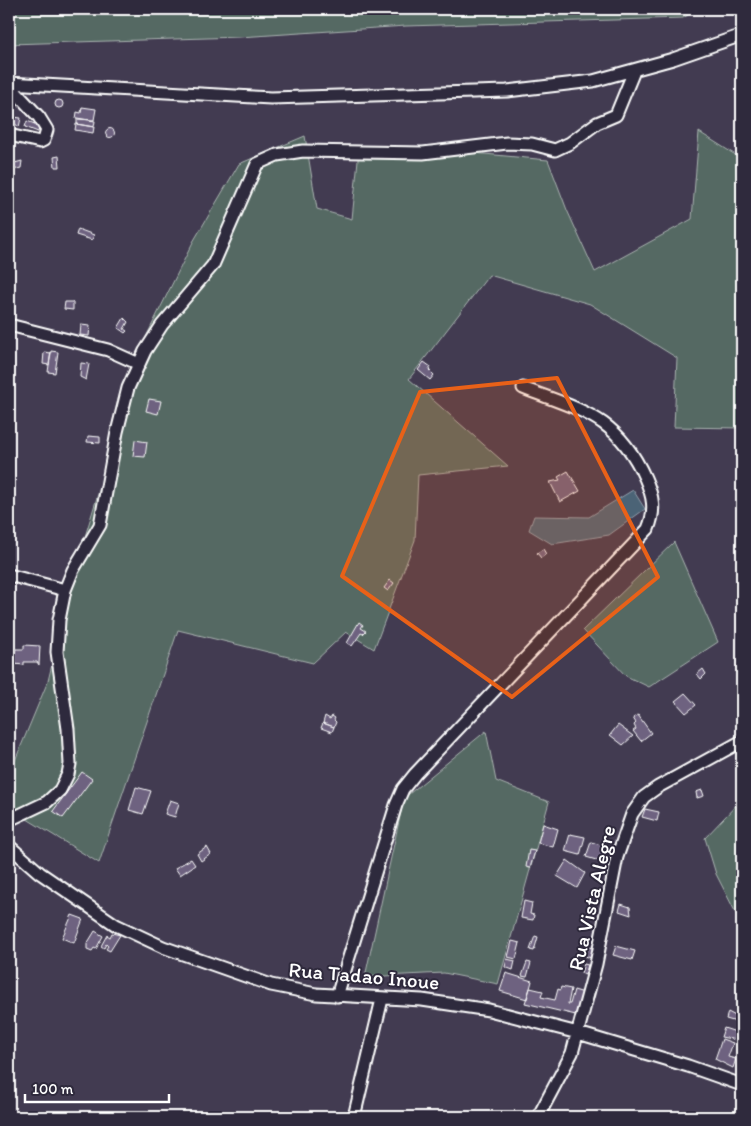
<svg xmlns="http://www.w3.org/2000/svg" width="751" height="1126" font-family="Itim,sans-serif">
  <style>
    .green { fill: #556963; stroke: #aab4b1 }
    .water { fill: #4b6376; stroke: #93a1ad }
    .building { fill: #6e6280; stroke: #fff }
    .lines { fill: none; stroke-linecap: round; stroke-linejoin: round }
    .minor-casing { stroke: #fff; stroke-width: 15 }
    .minor { stroke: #2f2a3d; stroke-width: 11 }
    .marked { fill: #e96118; fill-opacity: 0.2; stroke: #e96118; stroke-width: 4; stroke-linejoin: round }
    .labels { text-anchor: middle; stroke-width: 4; stroke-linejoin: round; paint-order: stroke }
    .street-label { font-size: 21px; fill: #fff; stroke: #2f2a3d }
  </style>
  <rect width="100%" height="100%" fill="#423b51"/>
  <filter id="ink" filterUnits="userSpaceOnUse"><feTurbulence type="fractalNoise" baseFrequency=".02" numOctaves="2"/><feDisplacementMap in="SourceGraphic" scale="10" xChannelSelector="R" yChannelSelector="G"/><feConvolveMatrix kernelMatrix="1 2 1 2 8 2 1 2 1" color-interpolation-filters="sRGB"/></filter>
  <g filter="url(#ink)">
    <path class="green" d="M9 9H698L683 18 406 26 240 37 9 44Z
      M699 132 742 159V428L674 427 677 358 590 304 489 275 409 379 508 466 418 475 415 540 374 649 346 632 313 663 178 630 99 863 9 808V775L48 681 76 566 146 337 193 242 239 164 305 136 317 209 352 219 359 150 463 152 548 160 567 210 595 272 692 219Z
      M674 542 718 642 649 687 626 676 583 630Z
      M486 731 496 781 549 802 498 984 444 973 365 977 404 798Z
      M742 799V925L716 874 705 838Z"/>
    <path class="water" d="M633 490 645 509 609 535 552 544 529 530 534 516 589 517Z"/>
    <path class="building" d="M55 104a4 4 0 1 1 8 0a4 4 0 1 1-8 0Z
      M82 107 96 109 94 120 76 119 77 112 81 113Z
      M14 117 21 118 19 127 14 123Z
      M77 118 95 121 94 127 77 124Z
      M27 121 40 126 38 132 25 127Z
      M76 124 94 127 93 133 75 130Z
      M105.5 133a4.5 4.5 0 1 1 9 0a4.5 4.5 0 1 1-9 0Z
      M59 156 60 167H55L54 157Z
      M22 161 21 168 13 170 11 164Z
      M78 229 94 235 92 240 76 235Z
      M65 302H73V310L64 309Z
      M124 318 128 322 124 329 127 331 125 333 118 328Z
      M81 325 90 326 89 336 80 335Z
      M51 351 58 352 55 373 48 372Z
      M44 352 51 353 49 365 43 364Z
      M424 362 431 367 429 370 434 375 430 380 418 370Z
      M81 363 89 364 86 380 80 377Z
      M149 399 161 401 158 414 146 411Z
      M88 436 100 437V443L87 442Z
      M135 440 147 442 145 457 133 456Z
      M568 471 580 491 560 502 550 482 560 480 558 477Z
      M543 549 546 554 541 558 537 553Z
      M390 580 394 583 388 591 384 588Z
      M359 622 363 625 361 628 366 631 363 634 361 633 352 646 347 643Z
      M24 645 40 646 39 665 37 662H24V665L14 664 15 649H24Z
      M703 669 706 674 701 679 697 674Z
      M685 693 696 705 686 713 675 701Z
      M638 715 651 733 641 741 633 731 636 729 634 725 636 723 633 718Z
      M325 716 330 719 332 716 335 718 334 720 336 722 334 727 323 723Z
      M323 723 334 727 332 732 321 728Z
      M618 725 633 736 623 745 610 735Z
      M82 772 92 779 63 818 53 811Z
      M136 787 151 791 143 814 129 810Z
      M702 790 704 796 697 798 696 792Z
      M170 800 179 803 175 817 165 814Z
      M645 809 659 812 657 821 642 817Z
      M543 824 558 829 553 847 538 843Z
      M570 834 585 837 580 855 565 851Z
      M591 842 608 847 603 862 586 857Z
      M207 847 211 854 201 861 197 854Z
      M529 850 535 851 530 868 526 867Z
      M191 859 195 865 180 875 175 868Z
      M567 860 585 873 577 888 557 876Z
      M524 901 532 903 530 914 534 915 533 920 521 918Z
      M621 904 630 907 631 915 619 911Z
      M72 915 83 919 74 943 62 938Z
      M95 931 103 936 96 949 94 948 92 951 87 949V944Z
      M112 933 120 935 110 951 106 949 108 946 106 944 104 948 101 946 107 935 110 937Z
      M535 936 538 937 534 951 530 950Z
      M512 941 520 943 516 959 508 957Z
      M616 946 635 951 632 960 613 955Z
      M587 947 593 948 591 958 585 956Z
      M507 959 515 961 513 970 505 967Z
      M527 962 531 963 527 977 522 976Z
      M584 964 588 965 585 975 581 973Z
      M506 973 532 981 527 999 500 991Z
      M561 987 571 989 568 1004H570L574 990 584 993 580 1016 525 1003 530 988 543 991 541 997 555 1000 558 989 560 990Z
      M728 1012 741 1019 740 1023 726 1019Z
      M724 1028 742 1034V1041L721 1037Z
      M722 1039 733 1043 728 1057 736 1059 733 1068 715 1059Z"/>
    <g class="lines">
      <defs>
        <path id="minor" d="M9 83 271 98 507 91 593 81 673 59 742 35
          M9 85 39 117 47 130 44 140 40 142 9 135
          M9 325 108 350 139 364
          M9 575 65 590
          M9 820 47 802 60 790 68 774 70 764 68 729 57 652 59 620 65 590 73 570 100 525 117 432 128 388 145 351 162 325 213 265 257 164 277 155 303 151 423 153 507 143 532 144 555 150 570 143 597 123 616 115 634 71
          M9 846 40 873 116 925 163 947 271 985 316 994 422 1000 489 1010 578 1033 688 1066 742 1085
          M337 996 396 805 403 789 415 774 648 529C656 510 653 496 645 478 617 416 582 411 523 388
          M354 1117 382 999
          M538 1117 572 1053 596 964 617 857 632 814 644 797 658 787 742 741"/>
      </defs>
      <use href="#minor" class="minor-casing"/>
      <use href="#minor" class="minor"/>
    </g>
  </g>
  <path class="marked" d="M557 378 658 577 512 697 342 576 420 392Z"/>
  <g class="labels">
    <g class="street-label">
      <text transform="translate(592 898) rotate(-77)" y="7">Rua Vista Alegre</text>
      <text transform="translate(364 976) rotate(5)" y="7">Rua Tadao Inoue</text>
    </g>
  </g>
  <rect width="751" height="1126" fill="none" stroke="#2f2a3d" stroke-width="30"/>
  <rect x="15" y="15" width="721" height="1096" fill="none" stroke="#fff" stroke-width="2" filter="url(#ink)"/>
  <path d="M25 1094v8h144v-8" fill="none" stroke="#ffffff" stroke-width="2.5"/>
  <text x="32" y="1094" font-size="15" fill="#ffffff" stroke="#2f2a3d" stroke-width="4" paint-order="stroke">100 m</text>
</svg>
